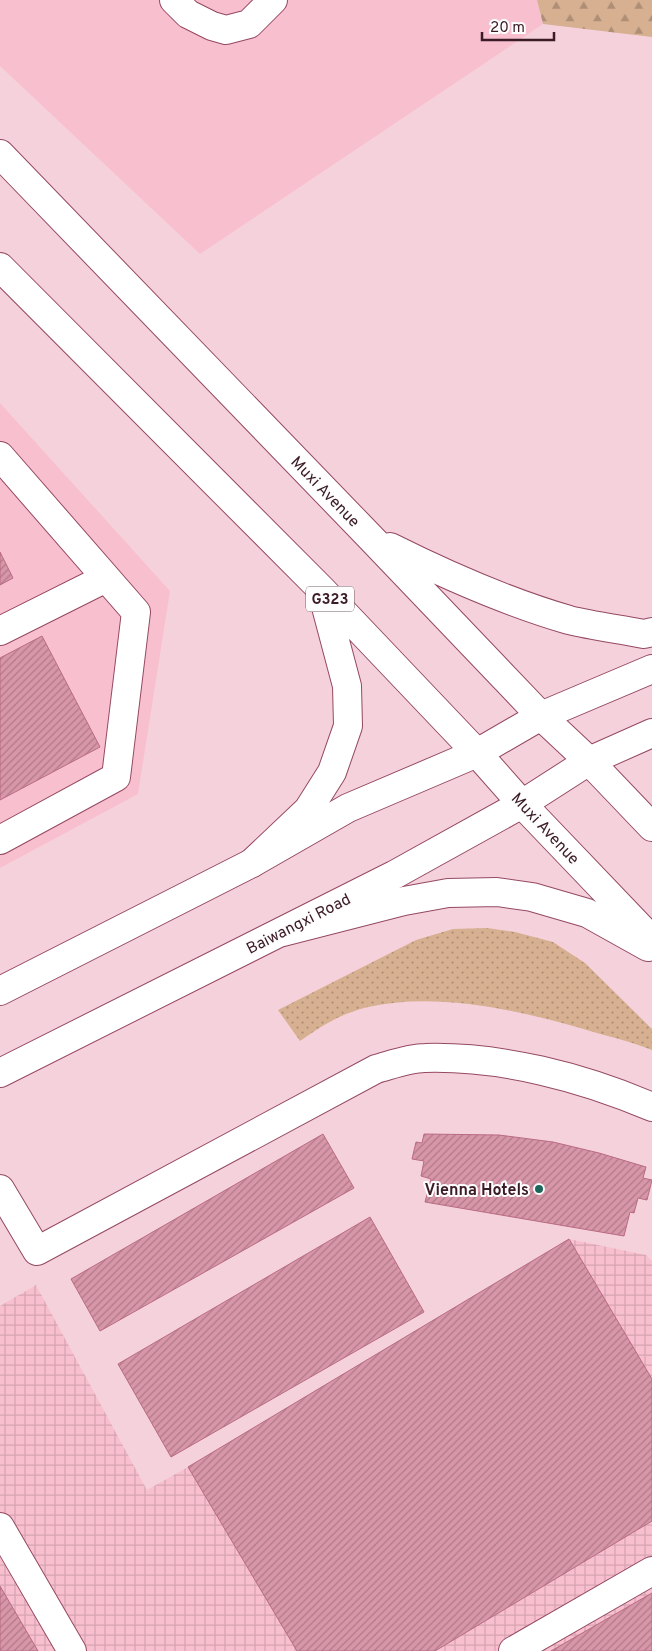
<svg xmlns="http://www.w3.org/2000/svg" width="652" height="1651" font-family="Overpass,sans-serif">
  <style>
    .built { fill: #f8bfcf }
    .industrial { fill: url(#industrial-grid) }
    .green { fill: url(#green-dots) }
    .forest { fill: url(#forest-firs) }
    .building { fill: url(#building-hatch); stroke: #b96b83 }
    .lines { fill: none; stroke-linecap: round; stroke-linejoin: round }
    .minor-casing { stroke: #944962; stroke-width: 30 }
    .major-casing { stroke: #944962; stroke-width: 30 }
    .highway-casing { stroke: #944962; stroke-width: 30 }
    .minor { stroke: #fff; stroke-width: 28 }
    .major { stroke: #fff; stroke-width: 28 }
    .highway { stroke: #fff; stroke-width: 28 }
    .poi-dot { fill: #1e665b; stroke: #fdfdfd; stroke-width: 2 }
    .labels { text-anchor: middle; stroke-width: 4; stroke-linejoin: round; paint-order: stroke }
    .shield { fill: #fdfdfd; stroke: #755f66; stroke-width: 1 }
    .shield-label { font-size: 15px; font-weight: bold; fill: #3b1b25 }
    .street-label { font-size: 16px; fill: #3b1b25; stroke: #fdfdfd }
    .poi-label { font-size: 16px; font-weight: bold; fill: #3b1b25; stroke: #fdfdfd; text-anchor: end }
  </style>
  <defs>
    <pattern id="industrial-grid" width="8" height="8" patternUnits="userSpaceOnUse" patternTransform="scale(1.25)"><rect width="8" height="8" fill="#f8bfcf"/><path d="M0 4h8M4 0v8" fill="none" stroke="#d6a4b2"/></pattern>
    <pattern id="green-dots" width="8" height="8" patternUnits="userSpaceOnUse" patternTransform="scale(1.25)"><rect width="8" height="8" fill="#d6b091"/><path d="M2 2h.1M6 6h.1" fill="none" stroke="#af8e76" stroke-width="1.8" stroke-linecap="round"/></pattern>
    <pattern id="forest-firs" width="22" height="20" patternUnits="userSpaceOnUse" patternTransform="scale(1.25)"><rect width="22" height="20" fill="#d6b091"/><path d="M5 1l3.5 6h-7zM16 11l3.5 6h-7z" fill="#af8e76"/></pattern>
    <pattern id="building-hatch" width="6" height="6" patternUnits="userSpaceOnUse" patternTransform="scale(1.25)"><rect width="6" height="6" fill="#d896a9"/><path d="M-1 1l2-2M0 6l6-6M5 7l2-2" fill="none" stroke="#b07a89"/></pattern>
  </defs>
  <rect width="100%" height="100%" fill="#f5d2db"/>
  <path class="built" d="M0 0H537L543 24 200 254 0 66Z
    M0 403 170 591 138 794 0 868Z"/>
  <path class="industrial" d="M569 1239 646 1255 652 1261V1651H0V1306L36 1285 147 1490 188 1467Z"/>
  <path class="green" d="M487 928 515 932 553 942 585 963 652 1029V1050C632 1042 611 1037 590 1031 523 1011 438 991 368 1007 340 1014 323 1025 300 1041L278 1010 416 940 453 929Z"/>
  <path class="forest" d="M537 0H652V37L543 24Z"/>
  <path class="building" d="M0 552 13 578 0 585Z
    M42 636 100 747 0 800V658Z
    M323 1134 354 1188 100 1331 71 1279Z
    M424 1134 499 1135 553 1142 599 1153 646 1167 643 1178 652 1180 647 1200 638 1198 634 1213 630 1212 624 1236 425 1202 431 1179 421 1176 424 1161 412 1159 416 1142 422 1143Z
    M370 1217 424 1312 171 1457 118 1364Z
    M569 1239 652 1379V1521L435 1651H297L188 1467Z
    M0 1586 38 1651H0Z
    M652 1593V1651H551Z"/>
  <g class="lines">
    <defs>
      <path id="minor" d="M174 0 188 14 212 26 226 30 249 24 273 0
        M0 456 136 612 116 777 0 840
        M0 631 106 578
        M0 1189 37 1251 376 1069C391 1065 409 1058 425 1058 501 1056 582 1077 652 1107
        M0 1527 72 1651
        M513 1651 652 1571"/>
      <path id="major" d="M0 991 252 863 348 808 477 753 541 716 652 669
        M0 1073 394 875 522 804 589 761 652 733"/>
      <path id="highway" d="M0 154 371 538 541 716 589 761 652 827
        M0 267 322 590 477 753 522 804 652 940
        M390 547C448 576 507 602 569 620 593 626 619 629 644 634L652 632
        M252 863 308 810 332 772 348 726 347 686 322 592
        M283 932 404 901 448 893 497 892 532 897 587 913 648 947"/>
    </defs>
    <use href="#minor" class="minor-casing"/>
    <use href="#major" class="major-casing"/>
    <use href="#highway" class="highway-casing"/>
    <use href="#minor" class="minor"/>
    <use href="#major" class="major"/>
    <use href="#highway" class="highway"/>
  </g>
  <circle class="poi-dot" cx="539" cy="1189" r="5"/>
  <g class="labels">
    <rect class="shield" x="306" y="586.5" width="48" height="25" rx="4"/>
    <g class="shield-label">
      <text x="330" y="604">G323</text>
    </g>
    <g class="street-label">
      <text transform="translate(326 491) rotate(46)" y="6">Muxi Avenue</text>
      <text transform="translate(546 828) rotate(47)" y="6">Muxi Avenue</text>
      <text transform="translate(298 923) rotate(-27)" y="6">Baiwangxi Road</text>
    </g>
    <g class="poi-label">
      <text x="529" y="1195">Vienna Hotels</text>
    </g>
  </g>
  <path d="M482 32v8h72v-8" fill="none" stroke="#3b1b25" stroke-width="2.5"/>
  <text x="490" y="32" font-size="15" fill="#3b1b25" stroke="#fdfdfd" stroke-width="4" paint-order="stroke">20 m</text>
</svg>
